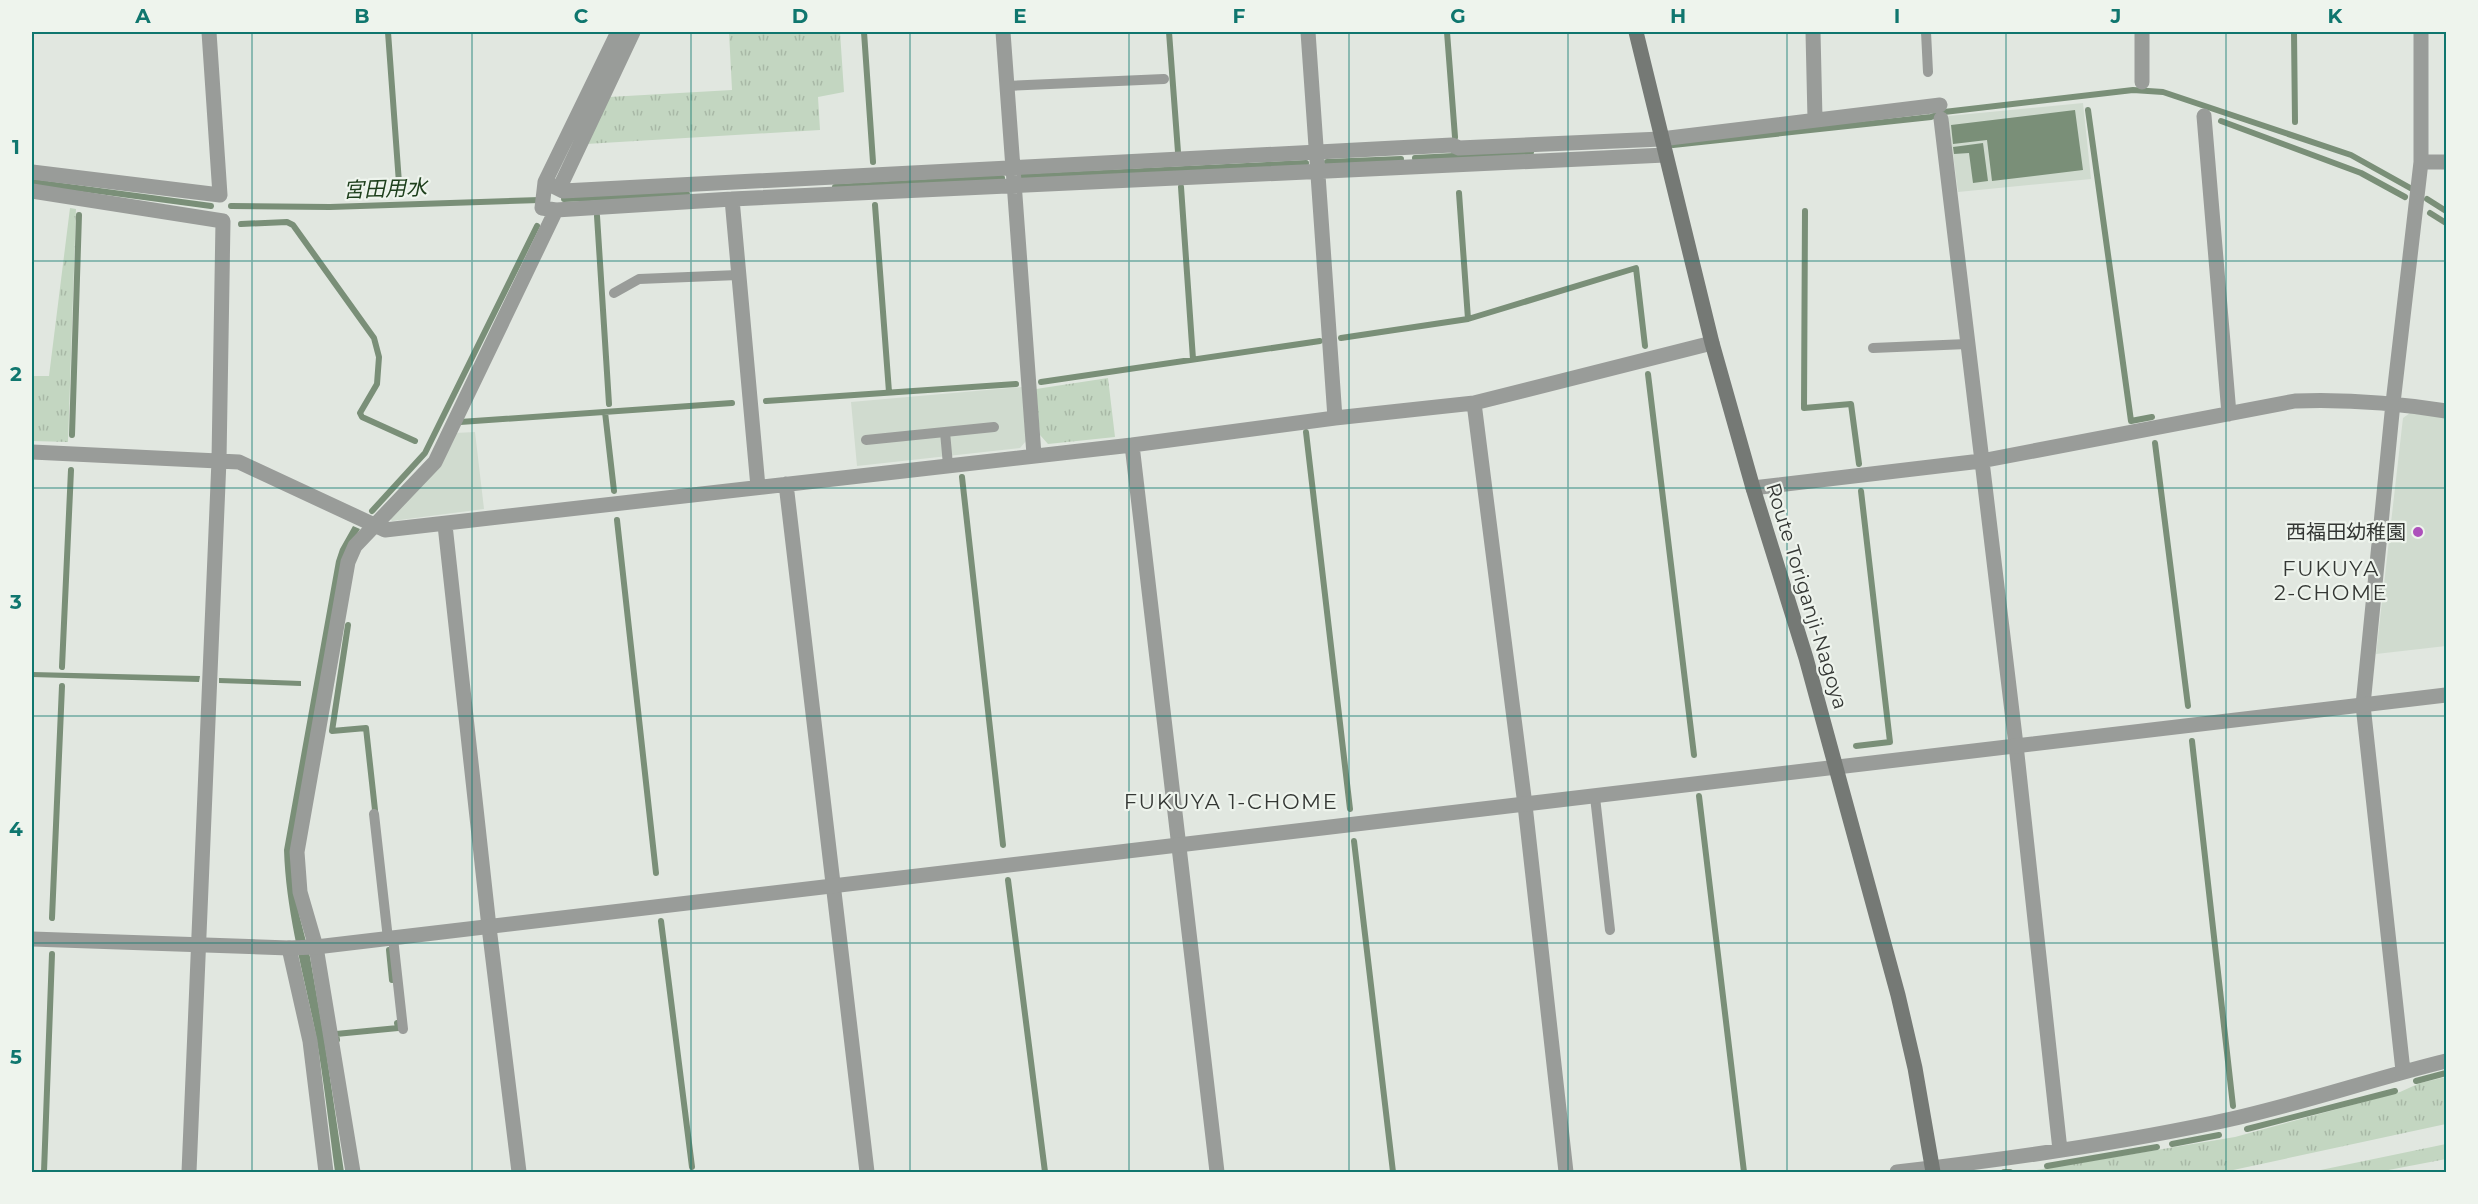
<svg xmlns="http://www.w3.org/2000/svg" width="2478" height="1204" font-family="Montserrat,'Noto Sans JP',sans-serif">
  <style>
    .built { fill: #d0dbcf }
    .grass { fill: url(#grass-tufts) }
    .water { fill: #7a8f78 }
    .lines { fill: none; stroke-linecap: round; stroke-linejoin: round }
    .stream { stroke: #7a8f78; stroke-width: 6 }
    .service { stroke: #999c99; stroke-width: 10 }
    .minor { stroke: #999c99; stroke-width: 15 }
    .tertiary { stroke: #999c99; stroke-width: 15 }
    .secondary { stroke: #757975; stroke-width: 15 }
    .grid { fill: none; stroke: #0f766e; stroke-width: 1.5; stroke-opacity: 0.55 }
    .poi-dot { fill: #ad50bb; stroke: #eef4ed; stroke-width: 2 }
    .labels { text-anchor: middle; stroke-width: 4.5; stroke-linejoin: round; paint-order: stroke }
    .poi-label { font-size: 20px; fill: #343734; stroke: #eef4ed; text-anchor: end }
    .street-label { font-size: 20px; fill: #343734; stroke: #eef4ed }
    .water-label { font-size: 21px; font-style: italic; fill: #1f401d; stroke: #eef4ed }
    .neighbourhood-label { font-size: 21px; letter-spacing: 1.5px; fill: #343734; stroke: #eef4ed }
    .neatline { fill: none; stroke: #0f766e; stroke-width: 2 }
    .grid-label { font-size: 20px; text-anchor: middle; font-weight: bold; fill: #0f766e }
  </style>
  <defs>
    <pattern id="grass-tufts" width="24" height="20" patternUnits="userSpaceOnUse" patternTransform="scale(1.5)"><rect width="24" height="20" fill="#c3d6c1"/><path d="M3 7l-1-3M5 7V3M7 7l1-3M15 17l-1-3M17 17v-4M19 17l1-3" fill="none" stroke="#a8b8a6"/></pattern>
  </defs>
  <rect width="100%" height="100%" fill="#e1e7e0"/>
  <path class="built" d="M2083 103 2091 179 1958 192 1948 116Z
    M1022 387 1026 441 1020 448 857 466 851 402Z
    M2410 413 2446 418V646L2376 654 2403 418Z
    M475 432 484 509 392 521 388 516 455 433Z"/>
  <path class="grass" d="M729 32H840L844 92 818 97 820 130 586 144 609 97 732 90Z
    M70 208 76 209 68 442 32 441V376H49Z
    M1108 378 1115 437 1048 444 1040 435 1036 389Z
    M2446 1077V1124L2224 1172H2024L2235 1137 2400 1092 2420 1083Z
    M2446 1144V1159L2378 1172H2311Z"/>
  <path class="water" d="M2075 110 2083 170 1992 181 1987 140 1953 144 1951 125Z
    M1983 143 1988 181 1973 183 1969 153 1954 154 1953 147Z
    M353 526 360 529 345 554 292 843 299 914 310 957 324 1037 344 1172H335C329 1127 324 1081 316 1036 304 974 286 914 284 850L336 561 340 549Z
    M32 672 200 676 199 682 32 677Z
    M219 678 301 681V686L219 683Z"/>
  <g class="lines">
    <path class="stream" d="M388 32 399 183
      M864 32 873 162
      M1169 32 1178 152
      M1447 32 1455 137
      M2294 32 2295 122
      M2088 110 2131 421 2152 417
      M2221 121 2361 173 2405 197
      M1673 145 1931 117 1944 112 2133 90 2163 92 2351 155 2412 189
      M1415 158 1531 152
      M1327 162 1401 159
      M1022 177 1306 163
      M32 182 211 206
      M835 187 1002 178
      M1181 187 1193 359
      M1459 193 1468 319
      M564 199 687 194
      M2427 199 2446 211
      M875 205 889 392
      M231 206 330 207 540 200
      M1805 211 1804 408 1851 404 1859 464
      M2430 213 2446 223
      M597 216 609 404
      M241 224 287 222 293 225 374 338 379 357 377 384 360 413 362 417 415 441
      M1341 338 1468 319 1636 268 1645 346
      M1648 374 1694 755
      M1041 382 1320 341
      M766 401 1016 384
      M605 412 614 491
      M460 422 732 403
      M1306 432 1350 809
      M72 435 79 215
      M2155 443 2188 706
      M962 477 1003 845
      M372 511 425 453 537 226
      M617 520 656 873
      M348 625 332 731 366 728 375 810
      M62 667 71 470
      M2192 741 2233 1106
      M1856 746 1890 742 1861 491
      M1699 796 1744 1172
      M1354 841 1393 1172
      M1008 880 1045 1172
      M52 918 62 686
      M661 921 692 1167
      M389 950 392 980
      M337 1040 336 1034 398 1028 397 1023
      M2416 1081 2446 1073
      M2247 1129 2395 1091
      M2172 1144 2219 1135
      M2047 1166 2157 1147
      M44 1172 52 954
      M2004 1172H2010"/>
    <path class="service" d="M1926 32 1928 72
      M1007 86 1164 79
      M614 293 639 279 738 275
      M1873 348 1967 344
      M945 432 948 465
      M866 440 994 427
      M1595 797 1610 930
      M374 814 388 939
      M393 938 403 1029"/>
    <path class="minor" d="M1003 32 1034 455
      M1308 32 1335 418
      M1813 32 1815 119
      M2142 32V82
      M2204 116 2229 414
      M1941 119 2016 745 2060 1150
      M2421 162H2446
      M32 172 220 195 209 32
      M545 182 563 191 1452 145 1459 148 1661 139 1940 105
      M559 189 633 32
      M32 191 223 221 219 460 189 1172
      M732 199 758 487
      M556 210 542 208 545 182 618 32
      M1474 403 1525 805 1566 1172
      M1132 445 1217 1172
      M32 452 239 462 385 530 1132 445 1335 418 1474 403 1712 343
      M786 484 867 1172
      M1753 488 1981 461 2295 401C2346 399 2396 403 2446 411
      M445 525 489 927 519 1172
      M289 948 310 1041 326 1172
      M2403 1071 2363 705 2393 403 2421 162V32
      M353 1172 316 947 300 892 297 852 348 562 355 546 435 462 556 210 732 199 1665 155
      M1897 1172C2002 1160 2108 1145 2213 1123 2292 1107 2368 1080 2446 1061"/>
    <path class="tertiary" d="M32 939 289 948 316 947 2446 695"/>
    <path class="secondary" d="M1636 32 1712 343 1753 488 1806 658 1898 995 1915 1068 1933 1172"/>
  </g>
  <path class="grid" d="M252 32V1172M472 32V1172M691 32V1172M910 32V1172M1129 32V1172M1349 32V1172M1568 32V1172M1787 32V1172M2006 32V1172M2226 32V1172M32 261H2446M32 488H2446M32 716H2446M32 943H2446"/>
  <circle class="poi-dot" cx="2418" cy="532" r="6"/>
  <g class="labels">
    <g class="poi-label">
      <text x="2406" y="539">西福田幼稚園</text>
    </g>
    <g class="street-label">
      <text transform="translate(1807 596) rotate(73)" y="7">Route Toriganji-Nagoya</text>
    </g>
    <g class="water-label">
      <text transform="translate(385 189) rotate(-2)" y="7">宮田用水</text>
    </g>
    <g class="neighbourhood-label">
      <text x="2331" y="576">FUKUYA<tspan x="2331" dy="24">2-CHOME</tspan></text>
      <text x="1231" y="809">FUKUYA 1-CHOME</text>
    </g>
  </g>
  <rect width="2478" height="1204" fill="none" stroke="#eef4ed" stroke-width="66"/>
  <rect x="33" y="33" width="2412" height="1138" class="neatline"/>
  <g class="grid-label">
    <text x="143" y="23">A</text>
    <text x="362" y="23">B</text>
    <text x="581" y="23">C</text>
    <text x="800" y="23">D</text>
    <text x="1020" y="23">E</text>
    <text x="1239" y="23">F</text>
    <text x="1458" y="23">G</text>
    <text x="1678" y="23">H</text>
    <text x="1897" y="23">I</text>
    <text x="2116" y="23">J</text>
    <text x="2335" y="23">K</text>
    <text x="16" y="154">1</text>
    <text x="16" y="381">2</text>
    <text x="16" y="609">3</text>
    <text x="16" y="836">4</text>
    <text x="16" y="1064">5</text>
  </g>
</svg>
